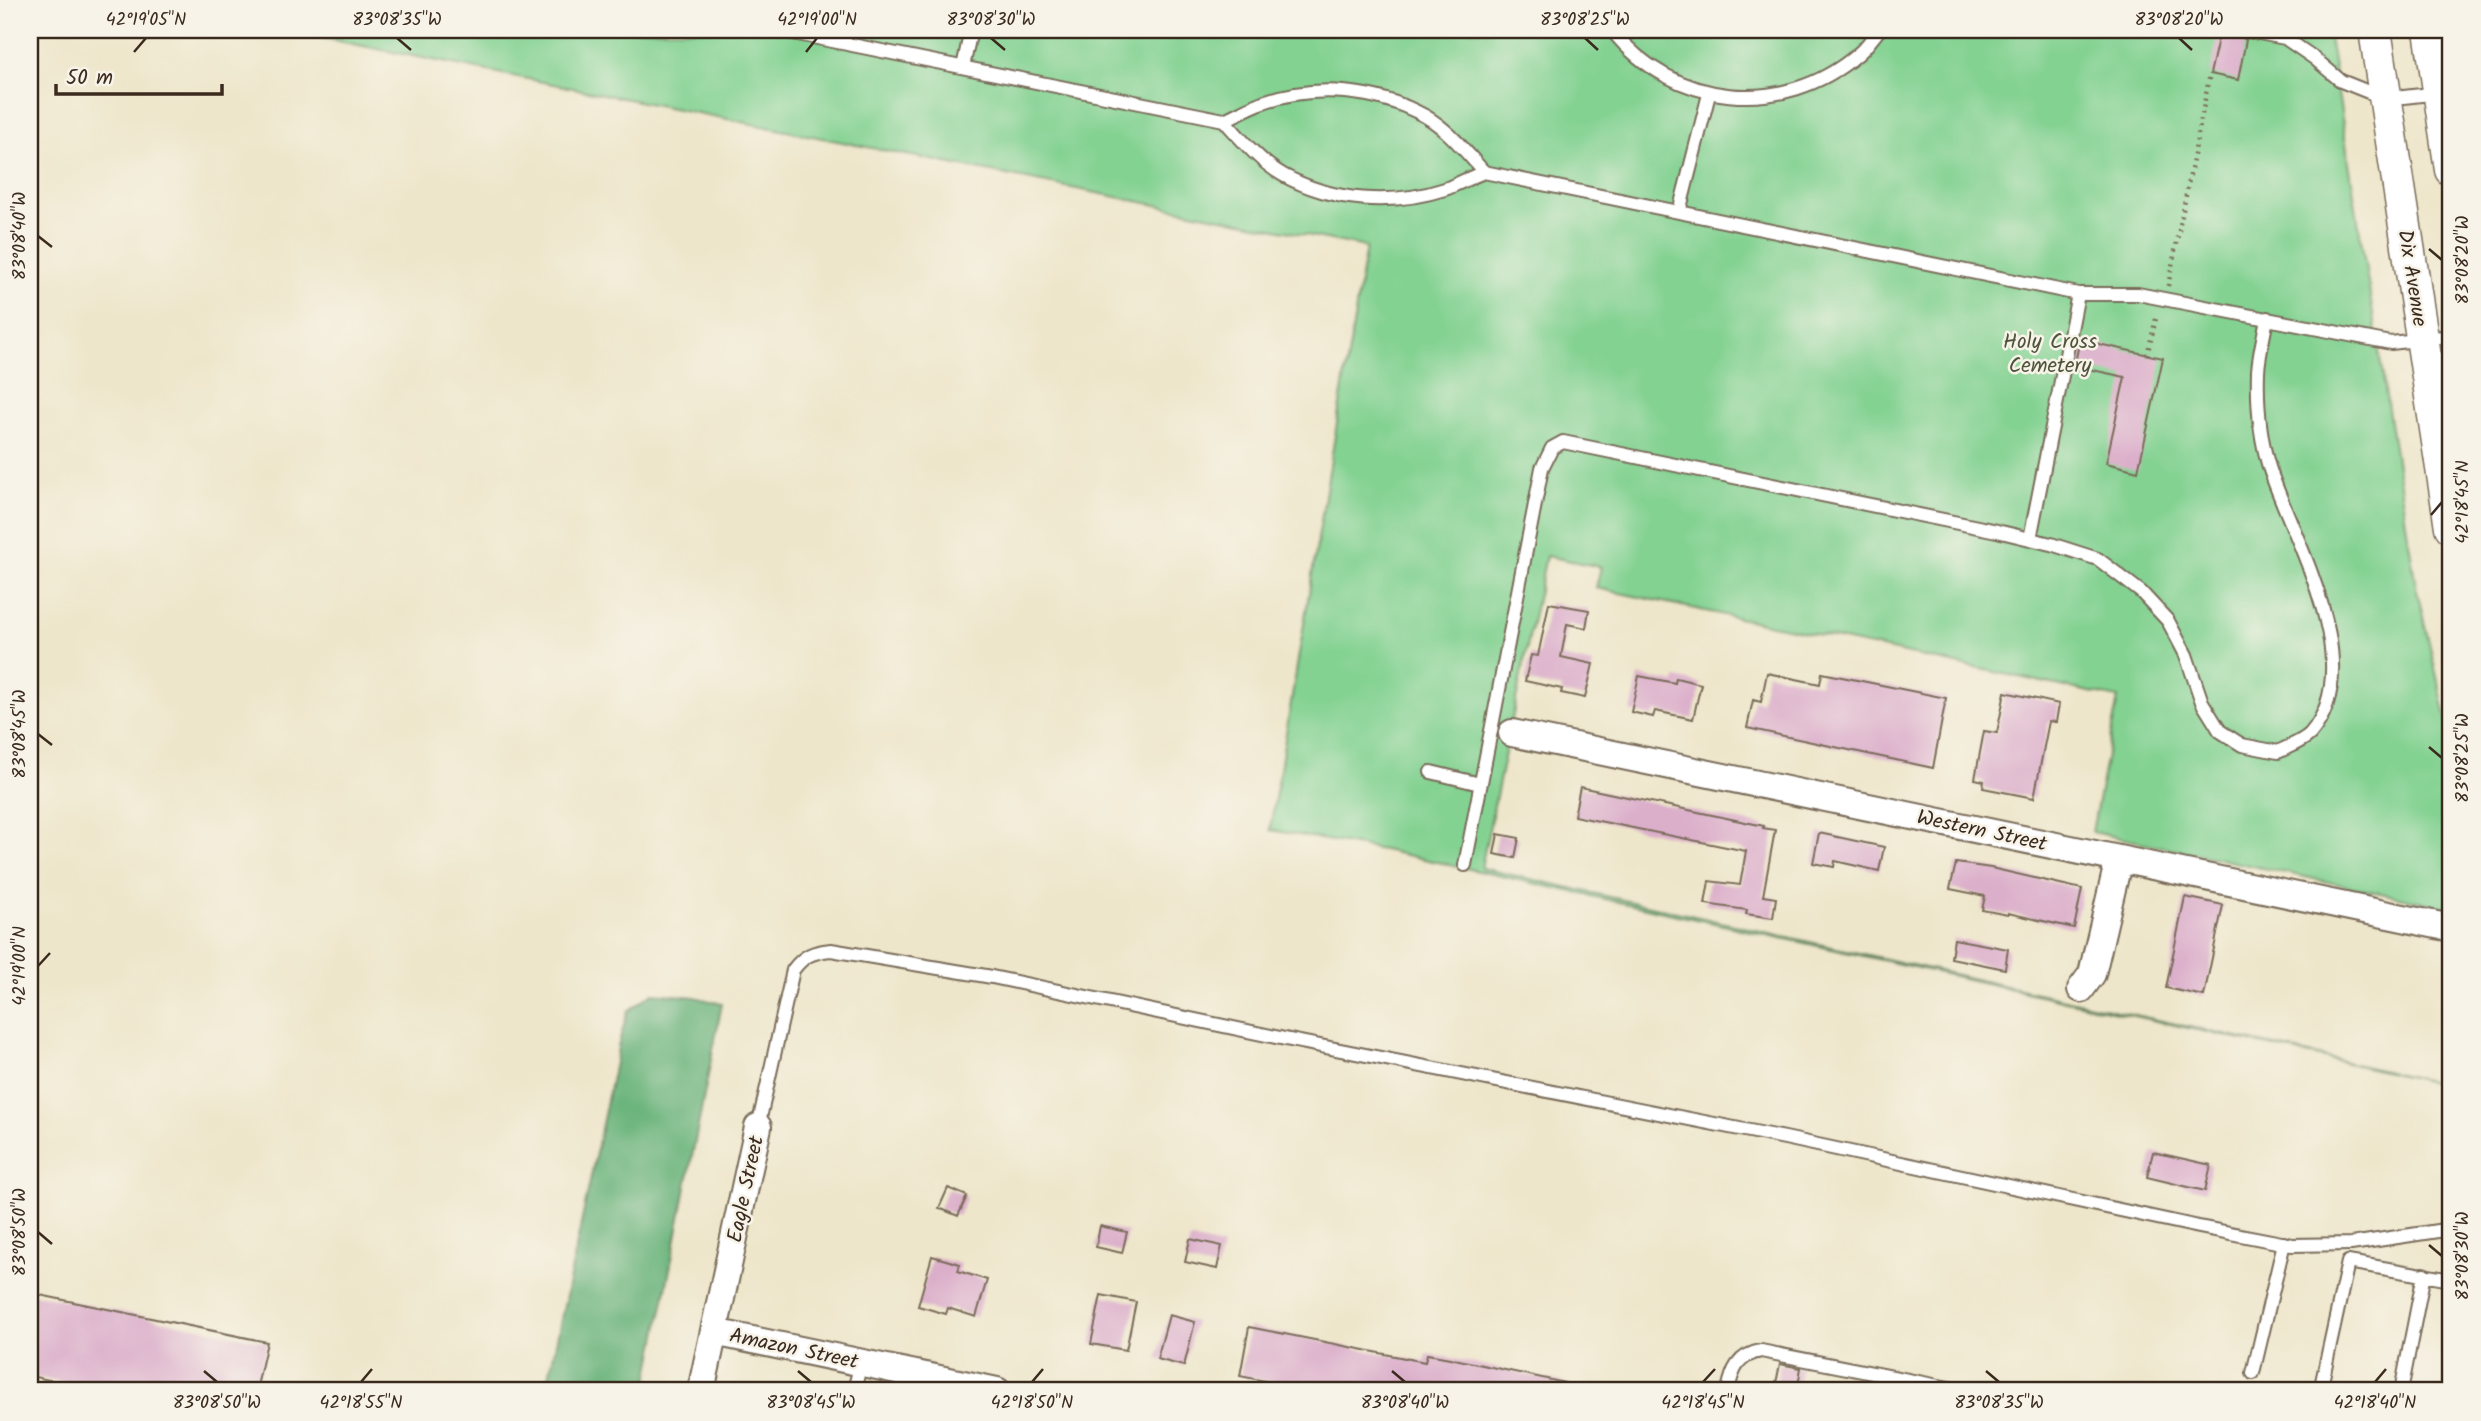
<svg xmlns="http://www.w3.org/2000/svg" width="2481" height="1421" font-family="Kalam,sans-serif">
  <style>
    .green { fill: #83d292; stroke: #5f7e58; stroke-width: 2 }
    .forest { fill: #6ab47c; stroke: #526f4d; stroke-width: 2 }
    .building { fill: #dbaeca }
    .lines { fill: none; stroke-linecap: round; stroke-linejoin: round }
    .service-casing { stroke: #7a6c5a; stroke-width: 16 }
    .minor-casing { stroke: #7a6c5a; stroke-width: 30 }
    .tertiary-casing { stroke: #7a6c5a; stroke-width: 35 }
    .path { stroke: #7a6c5a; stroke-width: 4.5; stroke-dasharray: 2 5; stroke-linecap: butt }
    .service { stroke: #fff; stroke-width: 12 }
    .minor { stroke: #fff; stroke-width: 26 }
    .tertiary { stroke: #fff; stroke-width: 32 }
    .ticks { fill: none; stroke: #3b2a1e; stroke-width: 2.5 }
    .labels { text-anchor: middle; stroke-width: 5; stroke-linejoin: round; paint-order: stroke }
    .street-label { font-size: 21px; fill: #3b2a1e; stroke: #f7f3e8 }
    .park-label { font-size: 21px; fill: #4d543b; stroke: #f7f3e8 }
    .neatline { fill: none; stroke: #3b2a1e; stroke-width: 2.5 }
    .ticks-label { font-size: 18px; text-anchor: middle; fill: #3b2a1e }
  </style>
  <rect width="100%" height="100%" fill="#f7f3e8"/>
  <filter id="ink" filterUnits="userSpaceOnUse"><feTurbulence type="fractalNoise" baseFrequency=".0143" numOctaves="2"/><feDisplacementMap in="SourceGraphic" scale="14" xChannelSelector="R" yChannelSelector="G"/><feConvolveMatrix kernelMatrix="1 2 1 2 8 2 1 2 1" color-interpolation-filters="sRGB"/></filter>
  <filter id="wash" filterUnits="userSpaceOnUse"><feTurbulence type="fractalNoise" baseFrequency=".00686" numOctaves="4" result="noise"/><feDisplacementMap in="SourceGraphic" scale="28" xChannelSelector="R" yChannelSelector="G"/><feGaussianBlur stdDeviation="1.57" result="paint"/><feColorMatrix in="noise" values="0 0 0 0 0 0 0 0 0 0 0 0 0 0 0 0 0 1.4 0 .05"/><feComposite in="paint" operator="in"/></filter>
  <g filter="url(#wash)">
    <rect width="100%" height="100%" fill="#eee6ca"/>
    <path class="green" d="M283 30H2328L2416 586 2451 738V908L2092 832 2118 698 1596 588 1601 567 1546 556 1481 868 2451 1086 1383 850 1270 830 1366 247Z"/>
    <path class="forest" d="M653 993 695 997 722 1004 646 1391H546L619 1043 628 1011Z"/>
    <g id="blocks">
      <path class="building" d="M2220 30H2239L2242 37 2246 40 2238 80 2210 74Z
        M2080 340 2163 358 2138 471 2106 463 2125 377 2074 366Z
        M1549 603 1589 610 1586 628 1567 624 1561 657 1593 664 1585 698 1561 693 1562 689 1525 681 1531 655 1538 656Z
        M1767 673 1820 684 1822 673 1946 698 1933 768 1747 728 1753 700 1761 702Z
        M1639 676 1675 683 1676 678 1701 684 1693 719 1655 711 1653 717 1631 712Z
        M2005 692 2059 704 2056 722 2049 721 2034 798 1983 788 1984 781 1975 779 1984 731 1997 733Z
        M1580 787 1764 826 1763 828 1775 830 1763 896 1776 898 1773 918 1746 914 1747 910 1705 904 1709 881 1740 885 1746 851 1574 816Z
        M1819 833 1884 847 1879 871 1835 861 1834 867 1813 863Z
        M1498 834 1519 838 1515 858 1494 854Z
        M1956 863 1991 868 2082 889 2074 928 2008 913V915L1982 910 1985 896 1950 889Z
        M2185 897 2223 905 2204 996 2166 988Z
        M1954 939 2008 949 2005 969 1951 958Z
        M2153 1152 2211 1165 2205 1191 2147 1177Z
        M948 1188 967 1196 958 1216 939 1208Z
        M1100 1226 1127 1232 1122 1253 1096 1247Z
        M1190 1239 1222 1246 1217 1269 1185 1262Z
        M932 1256 960 1264 958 1271 987 1280 976 1317 948 1308 946 1314 918 1306Z
        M30 1293 267 1342 256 1391H102L30 1376Z
        M1101 1295 1136 1302 1126 1350 1091 1344Z
        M1169 1315 1195 1322 1184 1366 1157 1359Z
        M1249 1327 1425 1362 1427 1354 1450 1358 1565 1383 1564 1391H1315L1240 1376Z
        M1780 1364 1801 1368 1797 1391 1775 1388Z"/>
    </g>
  </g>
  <g filter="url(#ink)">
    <use href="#blocks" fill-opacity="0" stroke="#7a6c5a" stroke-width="2"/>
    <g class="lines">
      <defs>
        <path id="service" d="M778 30 1224 120C1237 114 1250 107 1263 102 1316 84 1376 89 1425 116 1448 129 1467 153 1484 172L2078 294H2138L2391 343 2451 336
          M1612 30C1672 107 1783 119 1858 54 1866 48 1872 38 1879 30
          M2248 31 2285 38 2314 58 2341 81 2386 99 2439 93
          M963 67 971 30
          M1224 120C1241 139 1260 162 1283 175 1332 202 1392 206 1445 189 1458 184 1471 177 1484 172
          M1679 212 1709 94
          M2030 539 2078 294
          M1431 772 1480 784
          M1465 865 1542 468 1552 448 1563 442 1997 531 2051 544 2098 559 2141 592 2168 621 2186 655 2202 702 2220 731 2242 745 2278 752C2287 747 2302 742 2310 734 2370 665 2292 538 2269 467 2260 438 2257 402 2258 371 2259 354 2264 336 2267 318
          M758 1127 793 970C804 955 813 952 831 950L992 977 1285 1039 1785 1138 2199 1227 2292 1245 2351 1244 2451 1229
          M2253 1373 2284 1243
          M854 1391 861 1362
          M1728 1391C1732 1370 1738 1355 1761 1351L1964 1391
          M2320 1391 2348 1262 2451 1280
          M2401 1391 2424 1274"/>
        <path id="minor" d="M1512 733 2451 928
          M2081 989 2092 974 2119 859
          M714 1332 997 1391
          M701 1391 758 1127"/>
        <path id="tertiary" d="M2375 30 2451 527
          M2430 30 2451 170"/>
      </defs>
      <use href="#service" class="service-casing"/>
      <use href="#minor" class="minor-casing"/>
      <use href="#tertiary" class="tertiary-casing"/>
      <path class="path" d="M2168 286 2210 74
        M2147 355 2157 315"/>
      <use href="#service" class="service"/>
      <use href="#minor" class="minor"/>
      <use href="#tertiary" class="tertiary"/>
    </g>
  </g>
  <path class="ticks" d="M397 38 411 50M991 38 1005 50M1585 38 1598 50M2179 38 2192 50M134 52 146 38M806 52 817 38M38 236 52 247M2429 249 2442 260M2431 515 2442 502M38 734 52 745M2429 747 2442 758M38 966 50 953M38 1232 52 1244M2429 1245 2442 1256M204 1371 217 1382M798 1371 811 1382M1392 1371 1405 1382M1986 1371 1999 1382M361 1382 372 1369M1032 1382 1043 1369M1703 1382 1715 1369M2375 1382 2386 1369"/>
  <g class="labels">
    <g class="street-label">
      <text transform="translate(2413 278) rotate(81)" y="7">Dix Avenue</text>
      <text transform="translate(1982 830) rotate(12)" y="7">Western Street</text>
      <text transform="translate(745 1189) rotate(-78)" y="7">Eagle Street</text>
      <text transform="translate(794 1348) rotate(12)" y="7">Amazon Street</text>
    </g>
    <g class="park-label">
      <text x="2050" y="348">Holy Cross<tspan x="2050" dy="24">Cemetery</tspan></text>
    </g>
  </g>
  <rect width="2481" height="1421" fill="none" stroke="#f7f3e8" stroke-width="77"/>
  <path d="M56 84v10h166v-10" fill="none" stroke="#3b2a1e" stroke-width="3.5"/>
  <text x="66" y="84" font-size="21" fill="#3b2a1e" stroke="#f7f3e8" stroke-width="5" paint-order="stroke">50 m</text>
  <rect x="38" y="38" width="2404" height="1344" class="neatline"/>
  <g class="ticks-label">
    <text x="146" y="25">42°19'05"N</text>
    <text x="397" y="25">83°08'35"W</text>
    <text x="817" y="25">42°19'00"N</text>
    <text x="991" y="25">83°08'30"W</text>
    <text x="1585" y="25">83°08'25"W</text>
    <text x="2179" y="25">83°08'20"W</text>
    <text transform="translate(19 236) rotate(-90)" y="6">83°08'40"W</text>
    <text transform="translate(2462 260) rotate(-90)" y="6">83°08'20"W</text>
    <text transform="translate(2462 502) rotate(-90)" y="6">42°18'45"N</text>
    <text transform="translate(19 734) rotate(-90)" y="6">83°08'45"W</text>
    <text transform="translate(2462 758) rotate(-90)" y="6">83°08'25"W</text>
    <text transform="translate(19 966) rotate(-90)" y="6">42°19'00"N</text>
    <text transform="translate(19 1232) rotate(-90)" y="6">83°08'50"W</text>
    <text transform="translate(2462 1256) rotate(-90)" y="6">83°08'30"W</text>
    <text x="217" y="1408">83°08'50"W</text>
    <text x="361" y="1408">42°18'55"N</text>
    <text x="811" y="1408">83°08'45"W</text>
    <text x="1032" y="1408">42°18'50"N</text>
    <text x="1405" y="1408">83°08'40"W</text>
    <text x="1703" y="1408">42°18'45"N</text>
    <text x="1999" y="1408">83°08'35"W</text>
    <text x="2375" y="1408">42°18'40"N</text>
  </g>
</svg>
